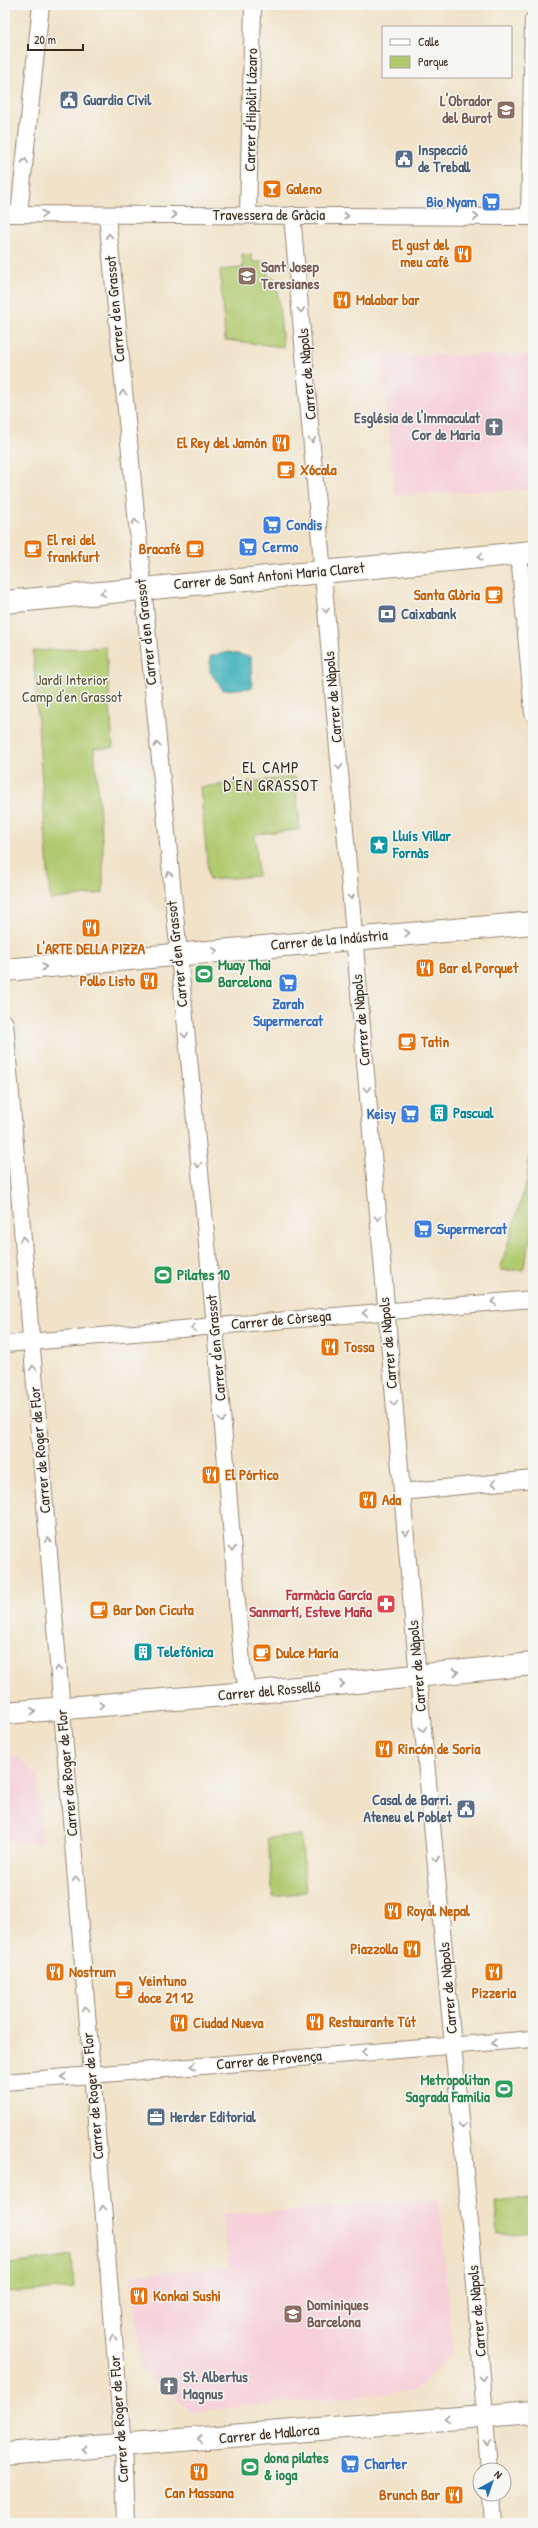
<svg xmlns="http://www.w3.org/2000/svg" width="538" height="2528" font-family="'Patrick Hand',sans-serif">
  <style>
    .built { fill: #f6cfd8 }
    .green { fill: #b1ca6f; stroke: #767a46 }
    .water { fill: #41b1bb; stroke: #3e6e6c }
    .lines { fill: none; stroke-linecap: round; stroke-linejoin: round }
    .street-casing { stroke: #968673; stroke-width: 18 }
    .secondary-casing { stroke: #968673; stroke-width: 24 }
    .street { stroke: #fff; stroke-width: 16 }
    .secondary { stroke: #fff; stroke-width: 22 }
    .oneway { stroke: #a79f9a }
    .labels { text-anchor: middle; stroke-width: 3; stroke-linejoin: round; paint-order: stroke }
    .service-label { font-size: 15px; font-weight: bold; fill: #4e5e75; stroke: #f6f6f2; text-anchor: start }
    .education-label { font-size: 15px; font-weight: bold; fill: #785e54; stroke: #f6f6f2; text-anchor: start }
    .street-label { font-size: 15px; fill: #3b2a1e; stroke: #f6f6f2 }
    .food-label { font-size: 15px; font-weight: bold; fill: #c56008; stroke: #f6f6f2; text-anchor: start }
    .shop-label { font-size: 15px; font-weight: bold; fill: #366cbe; stroke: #f6f6f2; text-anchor: start }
    .worship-label { font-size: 15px; font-weight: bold; fill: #5b616d; stroke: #f6f6f2; text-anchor: end }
    .park-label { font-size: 15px; fill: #585232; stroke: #f6f6f2 }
    .culture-label { font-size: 15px; font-weight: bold; fill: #0d838f; stroke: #f6f6f2; text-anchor: start }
    .leisure-label { font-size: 15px; font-weight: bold; fill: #27864d; stroke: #f6f6f2; text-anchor: start }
    .health-label { font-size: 15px; font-weight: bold; fill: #be3a42; stroke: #f6f6f2; text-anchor: end }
    .neighbourhood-label { font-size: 16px; letter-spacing: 1px; fill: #3b2a1e; stroke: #f6f6f2 }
  </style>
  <rect width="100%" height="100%" fill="#f6f6f2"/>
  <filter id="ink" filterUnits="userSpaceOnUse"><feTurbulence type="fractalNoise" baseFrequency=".025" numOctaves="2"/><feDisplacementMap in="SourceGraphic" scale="8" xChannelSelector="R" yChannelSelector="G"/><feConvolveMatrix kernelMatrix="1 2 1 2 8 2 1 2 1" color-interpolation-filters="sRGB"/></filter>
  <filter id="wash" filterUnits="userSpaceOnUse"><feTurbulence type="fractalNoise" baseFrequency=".012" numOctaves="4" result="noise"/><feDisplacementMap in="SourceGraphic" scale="16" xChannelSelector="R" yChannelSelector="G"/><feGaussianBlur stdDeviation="0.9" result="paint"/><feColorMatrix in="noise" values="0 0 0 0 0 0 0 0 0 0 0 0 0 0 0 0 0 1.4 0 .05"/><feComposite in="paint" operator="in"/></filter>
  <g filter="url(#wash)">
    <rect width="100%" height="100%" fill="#f1e2c8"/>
    <path class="built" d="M381 355H533V489L395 495Z
      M5 1747 37 1775 42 1844 5 1841Z
      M439 2198 453 2352 415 2391 193 2411 141 2371 132 2275 229 2267 222 2214 326 2208Z"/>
    <path class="green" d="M242 254 251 255 253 262H266L268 277H273L277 281 283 347 225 340 220 270 243 268Z
      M106 647 113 748H94L103 850V893L50 900 33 651Z
      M295 777 300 830 255 834 258 876 209 880 200 787Z
      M533 1120V1230L523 1270H500L527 1180Z
      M301 1835 306 1892 273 1896 267 1838Z
      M533 2198V2232L498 2235 495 2202Z
      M72 2255 74 2288 5 2293V2265Z"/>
    <path class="water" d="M229 652 251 657 252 688 223 690 210 672V656Z"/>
  </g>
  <g filter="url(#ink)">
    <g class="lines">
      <defs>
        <path id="street" d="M5 214 533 217
          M19 214 41 5
          M107 215 215 1326 242 1664 248 1693
          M248 215 253 5
          M292 215 418 1677 472 2245 489 2470
          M529 217 533 20
          M519 554 533 713
          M5 1023 123 2447 126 2523
          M5 1344 533 1299
          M402 1492 533 1479
          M5 2082 533 2039
          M491 2494 493 2523"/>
        <path id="secondary" d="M5 602 533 552
          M5 970 533 923
          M5 1713 248 1693 533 1664
          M5 2454 533 2412"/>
      </defs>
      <use href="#street" class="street-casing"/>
      <use href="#secondary" class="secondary-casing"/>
      <use href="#street" class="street"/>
      <use href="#secondary" class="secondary"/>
    </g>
    <defs><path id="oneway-chevron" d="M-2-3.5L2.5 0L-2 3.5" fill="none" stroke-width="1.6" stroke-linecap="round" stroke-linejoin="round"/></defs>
    <g class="oneway">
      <use href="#oneway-chevron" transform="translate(25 161) rotate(-84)"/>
      <use href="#oneway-chevron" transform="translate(44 214)"/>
      <use href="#oneway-chevron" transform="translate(174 215)"/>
      <use href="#oneway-chevron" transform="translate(346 216)"/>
      <use href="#oneway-chevron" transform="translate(476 217)"/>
      <use href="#oneway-chevron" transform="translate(109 236) rotate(-95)"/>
      <use href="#oneway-chevron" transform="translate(301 310) rotate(85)"/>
      <use href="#oneway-chevron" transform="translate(123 393) rotate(-95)"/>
      <use href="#oneway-chevron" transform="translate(312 440) rotate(85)"/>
      <use href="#oneway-chevron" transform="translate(135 522) rotate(-95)"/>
      <use href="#oneway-chevron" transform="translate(480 557) rotate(175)"/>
      <use href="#oneway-chevron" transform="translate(103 593) rotate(175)"/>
      <use href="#oneway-chevron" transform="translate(326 610) rotate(85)"/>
      <use href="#oneway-chevron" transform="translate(157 745) rotate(-96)"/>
      <use href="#oneway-chevron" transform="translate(339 767) rotate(85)"/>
      <use href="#oneway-chevron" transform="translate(169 874) rotate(-96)"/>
      <use href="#oneway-chevron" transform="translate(351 897) rotate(85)"/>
      <use href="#oneway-chevron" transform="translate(407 933) rotate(-5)"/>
      <use href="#oneway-chevron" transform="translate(215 951) rotate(-6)"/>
      <use href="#oneway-chevron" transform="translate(44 967) rotate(-5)"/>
      <use href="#oneway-chevron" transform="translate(185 1035) rotate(84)"/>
      <use href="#oneway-chevron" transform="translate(367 1089) rotate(85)"/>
      <use href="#oneway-chevron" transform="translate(198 1165) rotate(84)"/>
      <use href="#oneway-chevron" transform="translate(378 1218) rotate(85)"/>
      <use href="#oneway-chevron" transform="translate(23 1239) rotate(-95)"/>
      <use href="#oneway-chevron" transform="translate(494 1302) rotate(175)"/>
      <use href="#oneway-chevron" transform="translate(365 1313) rotate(175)"/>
      <use href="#oneway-chevron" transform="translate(193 1328) rotate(175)"/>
      <use href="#oneway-chevron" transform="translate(33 1368) rotate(-95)"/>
      <use href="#oneway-chevron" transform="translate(394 1403) rotate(85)"/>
      <use href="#oneway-chevron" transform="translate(222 1420) rotate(85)"/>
      <use href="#oneway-chevron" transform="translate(494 1483) rotate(174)"/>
      <use href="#oneway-chevron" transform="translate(406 1533) rotate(85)"/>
      <use href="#oneway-chevron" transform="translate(48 1540) rotate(-95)"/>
      <use href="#oneway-chevron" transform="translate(232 1549) rotate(85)"/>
      <use href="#oneway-chevron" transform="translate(58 1669) rotate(-95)"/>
      <use href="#oneway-chevron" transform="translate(456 1672) rotate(-6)"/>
      <use href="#oneway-chevron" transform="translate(342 1684) rotate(-6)"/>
      <use href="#oneway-chevron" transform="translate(101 1705) rotate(-4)"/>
      <use href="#oneway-chevron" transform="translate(33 1711) rotate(-5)"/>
      <use href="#oneway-chevron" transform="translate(423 1729) rotate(84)"/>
      <use href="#oneway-chevron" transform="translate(436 1859) rotate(84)"/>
      <use href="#oneway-chevron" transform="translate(76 1879) rotate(-95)"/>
      <use href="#oneway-chevron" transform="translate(86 2009) rotate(-95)"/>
      <use href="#oneway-chevron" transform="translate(494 2043) rotate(175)"/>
      <use href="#oneway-chevron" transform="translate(364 2052) rotate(175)"/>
      <use href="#oneway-chevron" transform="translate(193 2066) rotate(175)"/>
      <use href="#oneway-chevron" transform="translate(64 2077) rotate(175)"/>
      <use href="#oneway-chevron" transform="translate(462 2126) rotate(85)"/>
      <use href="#oneway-chevron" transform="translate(103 2208) rotate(-95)"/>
      <use href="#oneway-chevron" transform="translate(113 2338) rotate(-95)"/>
      <use href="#oneway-chevron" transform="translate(483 2378) rotate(85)"/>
      <use href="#oneway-chevron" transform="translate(447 2418) rotate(175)"/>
      <use href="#oneway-chevron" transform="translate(200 2439) rotate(176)"/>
      <use href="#oneway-chevron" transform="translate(488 2442) rotate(87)"/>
      <use href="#oneway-chevron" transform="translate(84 2449) rotate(177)"/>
    </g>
  </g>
  <defs>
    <symbol id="civic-square" viewBox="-11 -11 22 22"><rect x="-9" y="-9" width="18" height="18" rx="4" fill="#5c6f8a" stroke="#f6f6f2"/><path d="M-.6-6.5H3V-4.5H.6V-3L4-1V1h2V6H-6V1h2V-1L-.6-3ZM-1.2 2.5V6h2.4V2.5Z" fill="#fff"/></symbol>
    <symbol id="school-square" viewBox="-11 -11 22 22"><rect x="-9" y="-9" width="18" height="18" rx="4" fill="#8d6e63" stroke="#f6f6f2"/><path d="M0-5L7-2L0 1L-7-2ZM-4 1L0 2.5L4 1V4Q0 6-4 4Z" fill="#fff"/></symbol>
    <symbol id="bar-square" viewBox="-11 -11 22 22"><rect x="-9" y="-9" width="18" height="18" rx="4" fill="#e8710a" stroke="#f6f6f2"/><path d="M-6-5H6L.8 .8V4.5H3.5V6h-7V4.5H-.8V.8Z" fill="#fff"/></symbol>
    <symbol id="supermarket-square" viewBox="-11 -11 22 22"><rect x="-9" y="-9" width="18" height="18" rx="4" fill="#3f7fe0" stroke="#f6f6f2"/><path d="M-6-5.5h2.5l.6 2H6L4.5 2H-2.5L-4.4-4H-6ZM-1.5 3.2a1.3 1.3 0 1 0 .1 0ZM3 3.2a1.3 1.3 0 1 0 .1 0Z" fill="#fff"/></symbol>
    <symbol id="restaurant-square" viewBox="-11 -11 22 22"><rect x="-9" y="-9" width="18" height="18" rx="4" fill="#e8710a" stroke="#f6f6f2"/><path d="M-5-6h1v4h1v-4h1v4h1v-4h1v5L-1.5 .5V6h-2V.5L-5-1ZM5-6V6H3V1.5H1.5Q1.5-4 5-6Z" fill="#fff"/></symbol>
    <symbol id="church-square" viewBox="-11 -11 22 22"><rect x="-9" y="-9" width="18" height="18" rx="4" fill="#6b7280" stroke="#f6f6f2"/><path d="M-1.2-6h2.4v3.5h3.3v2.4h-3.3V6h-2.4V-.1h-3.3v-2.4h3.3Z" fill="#fff"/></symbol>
    <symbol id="cafe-square" viewBox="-11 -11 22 22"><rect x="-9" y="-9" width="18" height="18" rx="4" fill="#e8710a" stroke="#f6f6f2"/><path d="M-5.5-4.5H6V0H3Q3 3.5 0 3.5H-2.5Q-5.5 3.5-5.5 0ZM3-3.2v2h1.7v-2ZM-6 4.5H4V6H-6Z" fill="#fff"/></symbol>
    <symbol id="bank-square" viewBox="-11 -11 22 22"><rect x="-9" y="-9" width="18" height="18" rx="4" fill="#5c6f8a" stroke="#f6f6f2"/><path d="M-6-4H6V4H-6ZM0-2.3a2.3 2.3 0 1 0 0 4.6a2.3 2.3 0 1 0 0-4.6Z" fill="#fff"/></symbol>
    <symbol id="sight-square" viewBox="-11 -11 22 22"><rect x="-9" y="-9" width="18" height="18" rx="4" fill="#0f9aa8" stroke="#f6f6f2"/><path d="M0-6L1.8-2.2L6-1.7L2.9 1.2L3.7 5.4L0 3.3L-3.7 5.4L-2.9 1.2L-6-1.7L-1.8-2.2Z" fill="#fff"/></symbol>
    <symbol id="stadium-square" viewBox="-11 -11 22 22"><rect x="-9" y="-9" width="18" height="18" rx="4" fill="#2e9e5b" stroke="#f6f6f2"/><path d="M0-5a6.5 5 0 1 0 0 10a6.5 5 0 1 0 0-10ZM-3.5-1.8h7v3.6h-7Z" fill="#fff"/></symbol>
    <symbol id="building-square" viewBox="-11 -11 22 22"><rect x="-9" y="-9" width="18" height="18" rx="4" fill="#0f9aa8" stroke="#f6f6f2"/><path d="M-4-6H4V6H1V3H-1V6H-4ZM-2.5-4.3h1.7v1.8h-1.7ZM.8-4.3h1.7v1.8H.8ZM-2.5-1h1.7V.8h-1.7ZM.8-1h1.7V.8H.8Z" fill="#fff"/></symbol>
    <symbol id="pharmacy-square" viewBox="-11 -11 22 22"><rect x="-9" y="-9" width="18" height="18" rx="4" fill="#e0444e" stroke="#f6f6f2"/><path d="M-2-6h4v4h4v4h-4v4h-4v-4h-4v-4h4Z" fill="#fff"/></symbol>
    <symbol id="office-square" viewBox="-11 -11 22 22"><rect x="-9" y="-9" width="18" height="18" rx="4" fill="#5c6f8a" stroke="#f6f6f2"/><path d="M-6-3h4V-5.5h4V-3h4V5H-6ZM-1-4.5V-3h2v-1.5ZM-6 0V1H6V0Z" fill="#fff"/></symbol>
  </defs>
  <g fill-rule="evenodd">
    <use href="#civic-square" x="58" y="89" width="22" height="22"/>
    <use href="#school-square" x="495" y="99" width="22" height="22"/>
    <use href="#civic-square" x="393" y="148" width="22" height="22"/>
    <use href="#bar-square" x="261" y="178" width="22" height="22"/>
    <use href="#supermarket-square" x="480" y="191" width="22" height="22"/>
    <use href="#restaurant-square" x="452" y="243" width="22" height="22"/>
    <use href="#school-square" x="236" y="265" width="22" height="22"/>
    <use href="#restaurant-square" x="331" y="289" width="22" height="22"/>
    <use href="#church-square" x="483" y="416" width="22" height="22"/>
    <use href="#restaurant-square" x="270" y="432" width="22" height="22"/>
    <use href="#cafe-square" x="275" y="459" width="22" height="22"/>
    <use href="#supermarket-square" x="261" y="514" width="22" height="22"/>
    <use href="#supermarket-square" x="237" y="536" width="22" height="22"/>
    <use href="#cafe-square" x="22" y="538" width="22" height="22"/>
    <use href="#cafe-square" x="184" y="538" width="22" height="22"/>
    <use href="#cafe-square" x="483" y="584" width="22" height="22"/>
    <use href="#bank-square" x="376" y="603" width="22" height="22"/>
    <use href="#sight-square" x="368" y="834" width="22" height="22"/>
    <use href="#restaurant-square" x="80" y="917" width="22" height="22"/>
    <use href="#restaurant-square" x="414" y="957" width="22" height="22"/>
    <use href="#stadium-square" x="193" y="963" width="22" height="22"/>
    <use href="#restaurant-square" x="138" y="970" width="22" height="22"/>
    <use href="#supermarket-square" x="277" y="972" width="22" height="22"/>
    <use href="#cafe-square" x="396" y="1031" width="22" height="22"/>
    <use href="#building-square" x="428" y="1102" width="22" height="22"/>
    <use href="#supermarket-square" x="399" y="1103" width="22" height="22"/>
    <use href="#supermarket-square" x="412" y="1218" width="22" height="22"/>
    <use href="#stadium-square" x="152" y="1264" width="22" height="22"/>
    <use href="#restaurant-square" x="319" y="1336" width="22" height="22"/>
    <use href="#restaurant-square" x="200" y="1464" width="22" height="22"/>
    <use href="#restaurant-square" x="357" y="1489" width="22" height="22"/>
    <use href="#pharmacy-square" x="375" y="1593" width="22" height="22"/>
    <use href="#cafe-square" x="88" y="1599" width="22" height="22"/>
    <use href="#building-square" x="132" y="1641" width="22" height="22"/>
    <use href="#cafe-square" x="251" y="1642" width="22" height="22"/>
    <use href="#restaurant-square" x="373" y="1738" width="22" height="22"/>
    <use href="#civic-square" x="455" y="1798" width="22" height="22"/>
    <use href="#restaurant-square" x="382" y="1900" width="22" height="22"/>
    <use href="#restaurant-square" x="401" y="1938" width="22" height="22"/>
    <use href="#restaurant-square" x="44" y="1961" width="22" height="22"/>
    <use href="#restaurant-square" x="483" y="1961" width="22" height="22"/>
    <use href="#cafe-square" x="113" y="1979" width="22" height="22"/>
    <use href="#restaurant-square" x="304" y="2011" width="22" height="22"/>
    <use href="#restaurant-square" x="168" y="2012" width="22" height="22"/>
    <use href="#stadium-square" x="493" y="2078" width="22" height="22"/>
    <use href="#office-square" x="145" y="2106" width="22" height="22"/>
    <use href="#restaurant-square" x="128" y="2285" width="22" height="22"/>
    <use href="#school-square" x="282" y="2303" width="22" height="22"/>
    <use href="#church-square" x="158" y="2375" width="22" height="22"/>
    <use href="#supermarket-square" x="339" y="2453" width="22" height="22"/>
    <use href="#stadium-square" x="239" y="2456" width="22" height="22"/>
    <use href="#restaurant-square" x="188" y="2461" width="22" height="22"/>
    <use href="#restaurant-square" x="443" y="2484" width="22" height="22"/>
  </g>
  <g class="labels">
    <g class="service-label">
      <text x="83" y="105">Guardia Civil</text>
      <text x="418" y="155">Inspecció<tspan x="418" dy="17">de Treball</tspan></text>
      <text x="401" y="619">Caixabank</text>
      <text x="452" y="1805" text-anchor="end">Casal de Barri.<tspan x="452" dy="17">Ateneu el Poblet</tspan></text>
      <text x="170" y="2122">Herder Editorial</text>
    </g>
    <g class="education-label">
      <text x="492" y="106" text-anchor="end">L'Obrador<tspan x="492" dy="17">del Burot</tspan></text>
      <text x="261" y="272">Sant Josep<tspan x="261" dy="17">Teresianes</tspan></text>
      <text x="307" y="2310">Dominiques<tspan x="307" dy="17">Barcelona</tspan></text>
    </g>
    <g class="street-label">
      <text transform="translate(251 110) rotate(-89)" y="5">Carrer d'Hipòlit Lázaro</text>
      <text x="269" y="220">Travessera de Gràcia</text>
      <text transform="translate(115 309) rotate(-95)" y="5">Carrer d'en Grassot</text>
      <text transform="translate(307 374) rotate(-95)" y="5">Carrer de Nàpols</text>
      <text transform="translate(269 576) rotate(-5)" y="5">Carrer de Sant Antoni Maria Claret</text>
      <text transform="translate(146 632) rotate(-96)" y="5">Carrer d'en Grassot</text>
      <text transform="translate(333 697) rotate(-95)" y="5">Carrer de Nàpols</text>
      <text transform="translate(329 940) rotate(-5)" y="5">Carrer de la Indústria</text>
      <text transform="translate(177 954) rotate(-96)" y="5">Carrer d'en Grassot</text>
      <text transform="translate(361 1020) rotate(-95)" y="5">Carrer de Nàpols</text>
      <text transform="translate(281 1320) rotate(-5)" y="5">Carrer de Còrsega</text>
      <text transform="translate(388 1343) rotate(-95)" y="5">Carrer de Nàpols</text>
      <text transform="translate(216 1348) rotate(-95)" y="5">Carrer d'en Grassot</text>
      <text transform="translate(40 1450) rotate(-95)" y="5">Carrer de Roger de Flor</text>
      <text transform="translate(417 1666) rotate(-95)" y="5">Carrer de Nàpols</text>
      <text transform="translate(269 1691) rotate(-5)" y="5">Carrer del Rosselló</text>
      <text transform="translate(67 1773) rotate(-95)" y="5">Carrer de Roger de Flor</text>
      <text transform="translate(448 1988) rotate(-95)" y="5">Carrer de Nàpols</text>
      <text transform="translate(269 2060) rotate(-5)" y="5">Carrer de Provença</text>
      <text transform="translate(93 2096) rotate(-95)" y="5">Carrer de Roger de Flor</text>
      <text transform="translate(477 2311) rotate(-95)" y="5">Carrer de Nàpols</text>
      <text transform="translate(119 2419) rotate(-94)" y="5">Carrer de Roger de Flor</text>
      <text transform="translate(269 2434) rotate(-5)" y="5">Carrer de Mallorca</text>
    </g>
    <g class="food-label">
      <text x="286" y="194">Galeno</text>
      <text x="449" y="250" text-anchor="end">El gust del<tspan x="449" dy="17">meu café</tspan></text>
      <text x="356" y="305">Malabar bar</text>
      <text x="267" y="448" text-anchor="end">El Rey del Jamón</text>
      <text x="300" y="475">Xócala</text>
      <text x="47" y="545">El rei del<tspan x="47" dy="17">frankfurt</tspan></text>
      <text x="181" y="554" text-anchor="end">Bracafé</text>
      <text x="480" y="600" text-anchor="end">Santa Glòria</text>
      <text x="91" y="954" text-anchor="middle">L'ARTE DELLA PIZZA</text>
      <text x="439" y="973">Bar el Porquet</text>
      <text x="135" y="986" text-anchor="end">Pollo Listo</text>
      <text x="421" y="1047">Tatin</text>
      <text x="344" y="1352">Tossa</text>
      <text x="225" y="1480">El Pórtico</text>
      <text x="382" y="1505">Ada</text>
      <text x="113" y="1615">Bar Don Cicuta</text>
      <text x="276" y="1658">Dulce María</text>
      <text x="398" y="1754">Rincón de Soria</text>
      <text x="407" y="1916">Royal Nepal</text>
      <text x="398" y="1954" text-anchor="end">Piazzolla</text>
      <text x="69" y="1977">Nostrum</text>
      <text x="138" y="1986">Veintuno<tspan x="138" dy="17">doce 21 12</tspan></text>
      <text x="494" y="1998" text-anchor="middle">Pizzeria</text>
      <text x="329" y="2027">Restaurante Tút</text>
      <text x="193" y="2028">Ciudad Nueva</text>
      <text x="153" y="2301">Konkai Sushi</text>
      <text x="199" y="2498" text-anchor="middle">Can Massana</text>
      <text x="440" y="2500" text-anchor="end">Brunch Bar</text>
    </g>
    <g class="shop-label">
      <text x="477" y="207" text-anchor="end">Bio Nyam</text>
      <text x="286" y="530">Condis</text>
      <text x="262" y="552">Cermo</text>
      <text x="288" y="1009" text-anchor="middle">Zarah<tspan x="288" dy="17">Supermercat</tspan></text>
      <text x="396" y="1119" text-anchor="end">Keisy</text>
      <text x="437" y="1234">Supermercat</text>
      <text x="364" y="2469">Charter</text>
    </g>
    <g class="worship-label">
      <text x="480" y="423">Església de l'Immaculat<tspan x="480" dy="17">Cor de Maria</tspan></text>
      <text x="183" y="2382" text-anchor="start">St. Albertus<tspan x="183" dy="17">Magnus</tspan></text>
    </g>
    <g class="park-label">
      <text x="72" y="685">Jardí Interior<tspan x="72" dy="17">Camp d'en Grassot</tspan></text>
    </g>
    <g class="culture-label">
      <text x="393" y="841">Lluís Villar<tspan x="393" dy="17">Fornàs</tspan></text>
      <text x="453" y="1118">Pascual</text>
      <text x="157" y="1657">Telefónica</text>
    </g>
    <g class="leisure-label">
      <text x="218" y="970">Muay Thai<tspan x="218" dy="17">Barcelona</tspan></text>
      <text x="177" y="1280">Pilates 10</text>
      <text x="490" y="2085" text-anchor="end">Metropolitan<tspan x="490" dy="17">Sagrada Familia</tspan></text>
      <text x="264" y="2463">dona pilates<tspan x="264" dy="17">&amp; ioga</tspan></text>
    </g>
    <g class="health-label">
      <text x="372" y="1600">Farmàcia García<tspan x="372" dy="17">Sanmartí, Esteve Maña</tspan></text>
    </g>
    <g class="neighbourhood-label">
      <text x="271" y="773">EL CAMP<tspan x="271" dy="18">D'EN GRASSOT</tspan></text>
    </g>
  </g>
  <rect width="538" height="2528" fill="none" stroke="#f6f6f2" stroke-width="20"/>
  <rect x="382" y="26" width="130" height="52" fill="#f6f6f2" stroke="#aba49d"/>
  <rect x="390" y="39" width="20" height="6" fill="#ffffff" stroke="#aba49d"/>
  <text x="418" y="46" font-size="12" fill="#3b2a1e">Calle</text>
  <rect x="390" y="56" width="20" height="12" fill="#b1ca6f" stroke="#aba49d"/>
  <text x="418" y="66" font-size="12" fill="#3b2a1e">Parque</text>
  <g transform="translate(492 2482) rotate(40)"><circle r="19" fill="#f6f6f2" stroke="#aba49d"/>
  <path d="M0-3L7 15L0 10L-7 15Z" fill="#1f6fb2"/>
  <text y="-6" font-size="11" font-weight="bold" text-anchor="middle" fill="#3b2a1e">N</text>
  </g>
  <path d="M28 44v6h55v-6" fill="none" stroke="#3b2a1e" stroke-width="2"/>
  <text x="34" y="44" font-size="12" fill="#3b2a1e" stroke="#f6f6f2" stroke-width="3" paint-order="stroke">20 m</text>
</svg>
